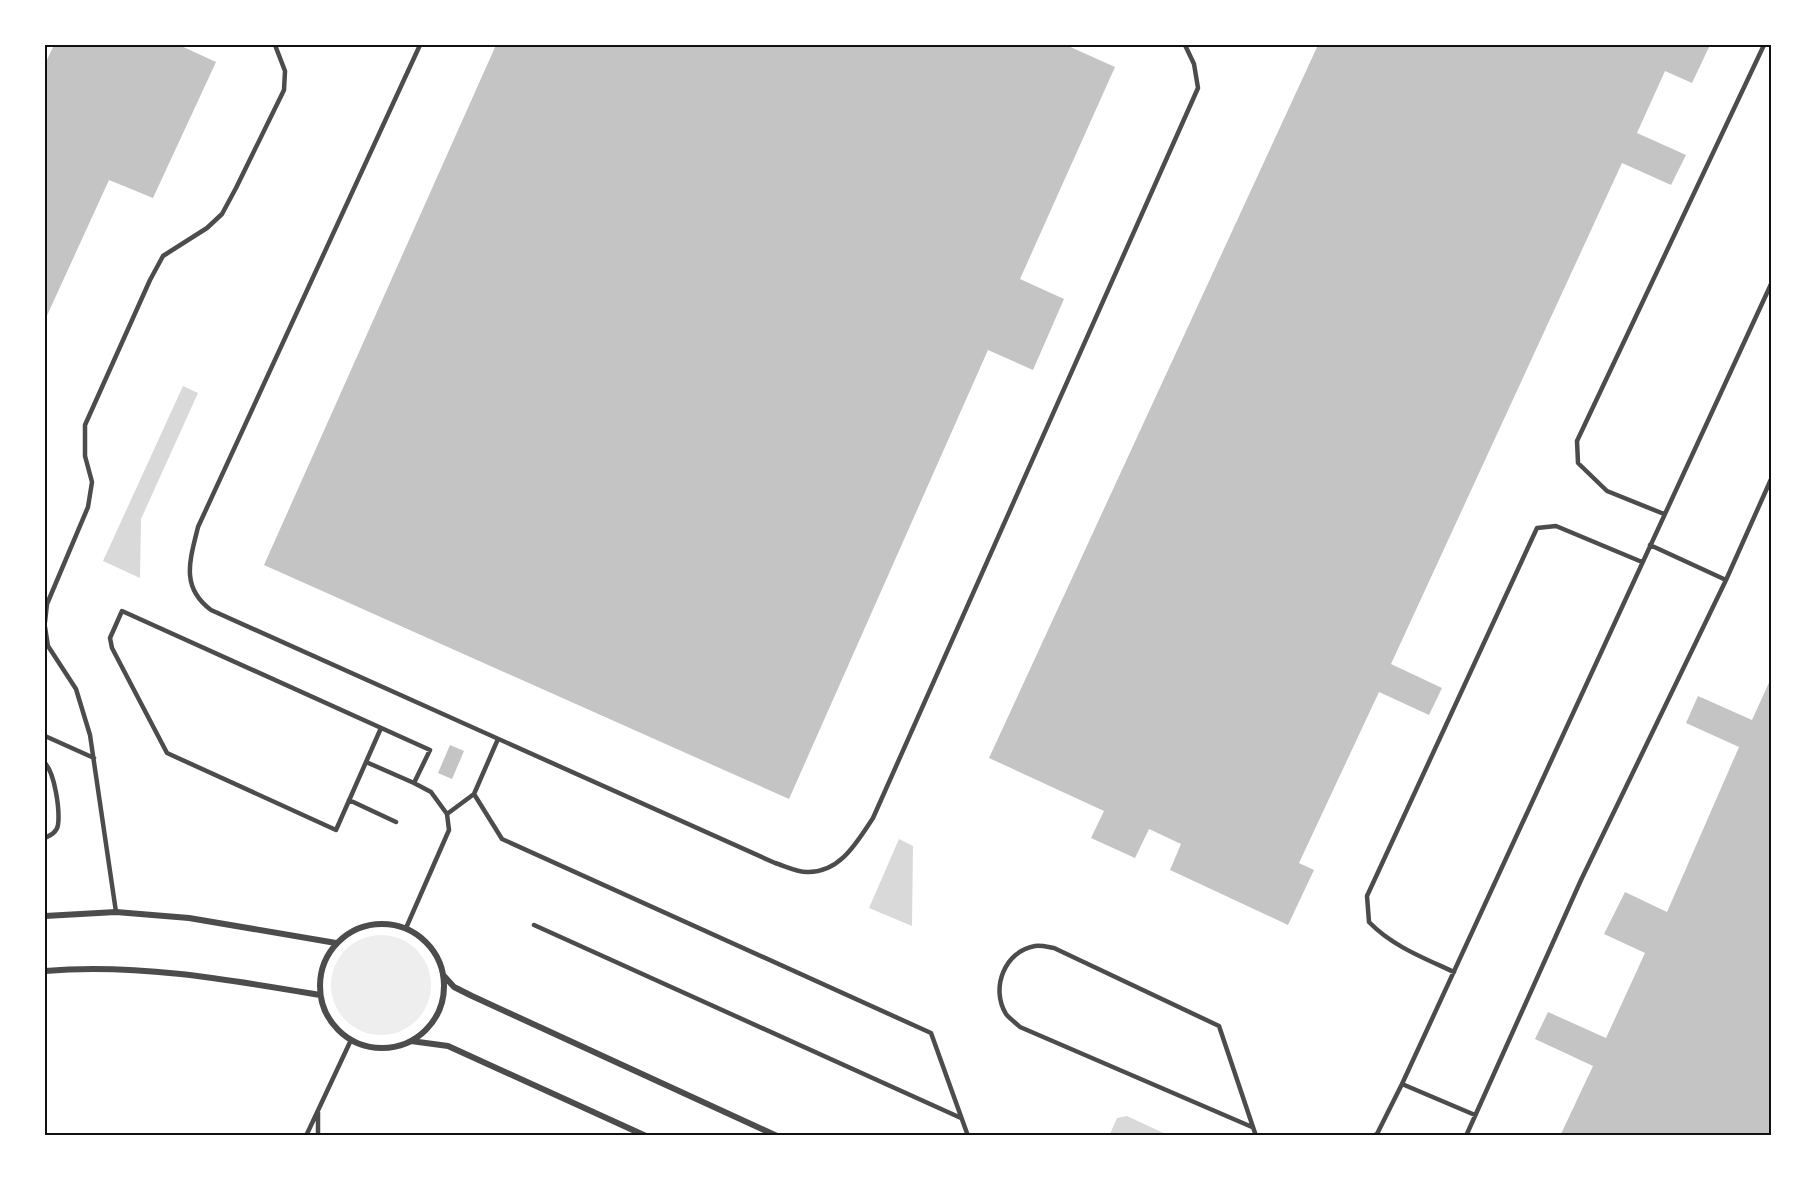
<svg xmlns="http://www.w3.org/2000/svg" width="1817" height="1181" font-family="'Golos Text',sans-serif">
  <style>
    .green { fill: #eee }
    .water { fill: #d9d9d9 }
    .building { fill: #c4c4c4 }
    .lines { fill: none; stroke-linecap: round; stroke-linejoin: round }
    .service { stroke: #4c4c4c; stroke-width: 4.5 }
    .minor { stroke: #4c4c4c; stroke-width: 6 }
    .neatline { fill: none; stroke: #111; stroke-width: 2 }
  </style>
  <rect width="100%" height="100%" fill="#fff"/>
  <path class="green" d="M331 985a50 50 0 1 1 100 0a50 50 0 1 1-100 0Z"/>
  <path class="water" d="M183 386 198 393 141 519 140 578 103 561Z
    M899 839 913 846 912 926 869 908Z
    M1127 1116 1170 1136H1109L1117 1118Z"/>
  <path class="building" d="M54 45H179L216 62 153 198 109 180 45 320V64Z
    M496 45H1066L1115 67 1020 279 1064 299 1033 370 988 350 789 799 264 565Z
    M1318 45H1710L1692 83 1665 71 1637 133 1686 155 1671 185 1622 163 1391 664 1442 688 1429 715 1379 692 1299 863 1314 870 1288 925 1170 870 1181 844 1149 829 1135 858 1091 838 1104 811 989 758Z
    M1772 676V1136H1560L1593 1066 1535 1039 1548 1012 1606 1038 1645 953 1604 934 1625 892 1667 912 1739 747 1686 723 1698 696 1752 720Z
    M450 745 464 751 452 779 438 773Z"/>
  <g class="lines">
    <path class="service" d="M420 45 198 527C190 560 180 587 211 610L775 863C785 866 797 872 807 872 840 873 857 842 873 818L1198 88 1194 64 1185 45
      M1664 514 1607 491 1578 463 1577 441 1764 45
      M1650 545 1726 580
      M45 622 47 604 88 507 92 482 85 456V425L150 280 163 256 207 228 222 214 236 188 284 90 285 71 275 45
      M45 627 48 646 76 689 90 735 116 912
      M381 728 336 830 167 753 112 648 110 638 122 611 430 750 414 783 431 792 447 814
      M45 736 94 758
      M366 762 414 783
      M45 763C55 774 60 810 58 825 57 832 51 835 45 838
      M474 794 502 839 931 1033 968 1136
      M349 800 396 822
      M534 925 961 1118
      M406 928 449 830 447 814 474 794 498 739
      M1454 972C1424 958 1392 946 1369 922L1367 896 1537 528 1556 526 1642 562
      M1402 1084 1475 1115
      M318 1112V1136
      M1252 1127 1020 1027C1016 1023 1009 1018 1006 1014 990 988 1005 951 1035 946 1041 945 1048 947 1054 948L1219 1026 1256 1136
      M306 1136 351 1040
      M1372 1136 1377 1134 1402 1084 1772 282
      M1466 1136 1581 880 1726 580 1772 477"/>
    <path class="minor" d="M45 916 116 912 189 918 336 943
      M320 986a62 62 0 1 1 124 0a62 62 0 1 1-124 0Z
      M45 971C136 963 231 980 320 995
      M444 976 454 987 472 996 777 1136
      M411 1041 448 1046 646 1136"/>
  </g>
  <rect width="1817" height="1181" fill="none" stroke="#ffffff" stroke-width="93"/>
  <rect x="46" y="46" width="1724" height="1088" class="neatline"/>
</svg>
